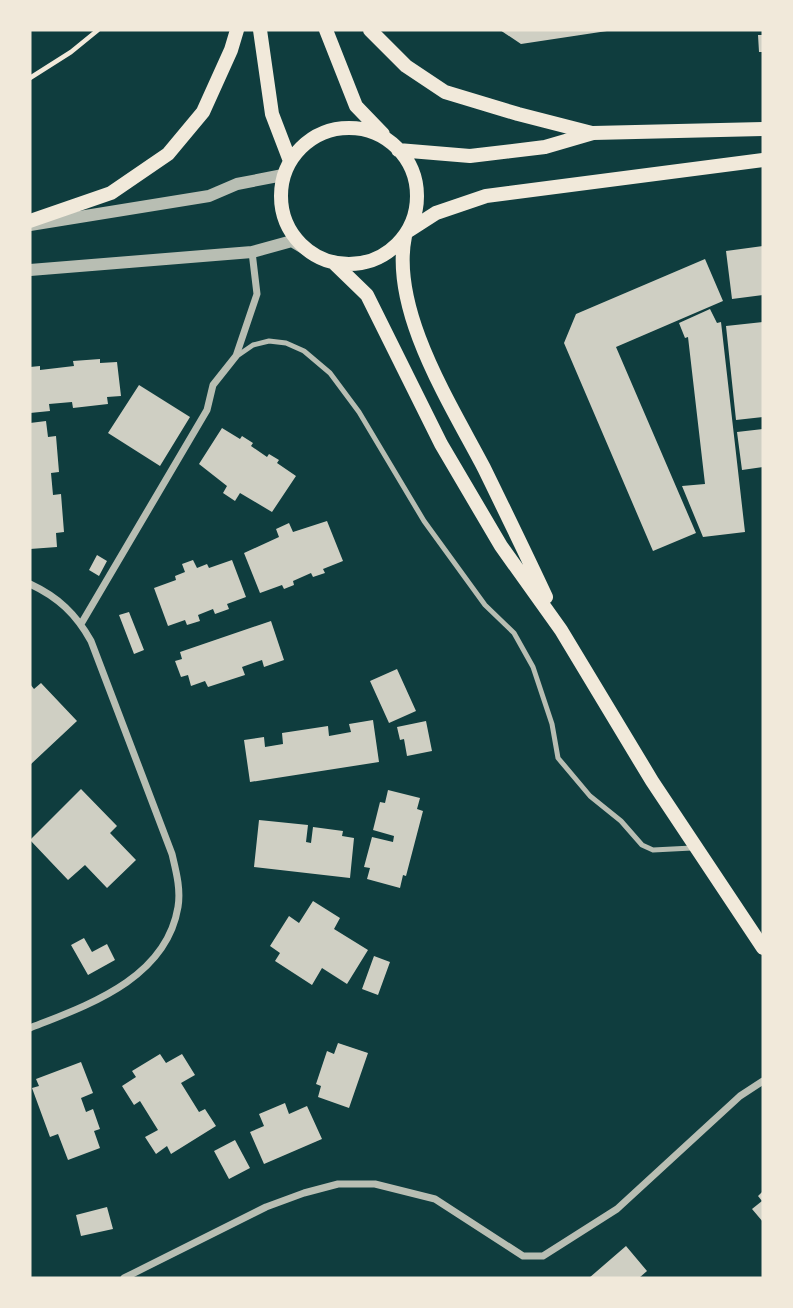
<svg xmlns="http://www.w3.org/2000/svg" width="793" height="1308" font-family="'Sofia Sans Condensed',sans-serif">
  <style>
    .building { fill: #cfcfc3 }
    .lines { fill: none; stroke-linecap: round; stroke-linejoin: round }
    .path { stroke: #f1e9da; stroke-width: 4.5 }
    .service { stroke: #b8beb3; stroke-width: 5 }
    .minor { stroke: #b8beb3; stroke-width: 7 }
    .tertiary { stroke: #b8beb3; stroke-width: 12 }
    .secondary { stroke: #f1e9da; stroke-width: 14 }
  </style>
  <rect width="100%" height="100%" fill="#0f3d3e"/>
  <path class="building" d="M500 30H606L607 31 521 44Z
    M758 35H763V52H759Z
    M763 246V295L732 299 726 251Z
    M705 259 723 301 616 347 696 533 653 551 564 343 576 314Z
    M710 309 717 323 721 322 745 532 703 537 682 486 705 484 688 337 685 338 679 323Z
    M763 322V417L736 420 726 326Z
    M100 359V363L117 362 121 396 107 397 108 404 73 408 72 402 49 404 50 411 30 413V367L40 366V370L74 366 73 361Z
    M139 385 190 417 160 466 108 433Z
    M46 421 48 437 56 436 59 472 51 473 53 495 61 494 64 532 56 533 57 547 30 549V423Z
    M222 428 240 439 242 436 253 443 251 446 267 457 269 454 279 460 277 463 296 476 272 512 240 493 235 501 223 493 227 486 199 464Z
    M763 429V467L742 470 737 432Z
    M327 521 343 561 323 569 325 573 313 577 311 573 293 581 294 585 284 589 282 585 260 593 244 553 279 537 276 529 289 523 293 532Z
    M97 555 107 561 99 576 89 570Z
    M193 560 197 568 207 564 209 568 232 560 246 597 227 604 229 609 215 614 213 609 198 615 200 621 187 625 185 620 168 626 154 588 176 580 175 576 185 572 182 564Z
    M129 612 144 650 134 654 119 615Z
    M271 621 284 660 264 667 262 660 242 667 245 675 208 687 205 681 191 686 188 675 181 677 175 661 182 659 180 652Z
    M397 669 416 711 389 723 370 681Z
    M41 683 77 721 30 765V684L34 689Z
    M373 720 379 762 250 782 244 740 264 737 265 747 283 744 282 733 328 726 329 736 351 732 349 724Z
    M426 721 432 751 407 756 404 739 400 740 397 727Z
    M81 789 117 826 110 833 136 860 107 888 85 865 68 880 30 840Z
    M388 790 420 798 417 809 423 811 406 876 403 875 400 888 367 879 370 868 364 867 372 837 393 842 394 836 373 830 380 802 385 803Z
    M259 820 308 825 306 842 311 843 313 827 343 831 342 836 354 838 350 878 254 867Z
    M313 901 340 918 334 929 368 950 347 984 322 968 312 985 275 961 280 953 270 946 289 916 299 923Z
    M84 938 92 952 107 944 115 960 88 975 71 945Z
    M374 956 390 962 378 995 362 989Z
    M338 1043 368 1053 349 1108 318 1097 321 1086 316 1084 327 1051 334 1054Z
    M160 1054 166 1063 182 1054 195 1075 181 1083 199 1112 205 1109 216 1126 171 1154 167 1146 156 1154 145 1137 158 1130 140 1101 134 1105 122 1086 136 1077 132 1071Z
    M81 1062 93 1093 81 1098 86 1112 93 1109 100 1129 94 1131 100 1148 68 1160 58 1134 50 1137 32 1088 39 1086 36 1079Z
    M285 1103 289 1114 307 1106 322 1139 264 1164 250 1132 264 1126 259 1114Z
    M235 1140 250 1168 229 1179 214 1151Z
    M763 1191V1222L752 1209 762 1201 758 1196Z
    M107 1207 113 1229 81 1236 76 1215Z
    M626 1246 647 1271 639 1278H589Z"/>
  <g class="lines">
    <path class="path" d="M30 78 71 52 98 30"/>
    <path class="service" d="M237 356 253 345 269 341 286 343 304 351 330 373 359 412 424 521 485 605 514 633 533 667 552 724 558 758 590 796 621 821 642 845 653 850 692 848"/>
    <path class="minor" d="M30 584C58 597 76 614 91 641L172 854C176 871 181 889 178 907 166 979 88 1005 30 1028
      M81 624 207 410 213 385 236 356 257 294 252 252
      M124 1278 266 1207 304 1193 338 1184H375L435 1199 523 1256H543L617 1209 740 1096 763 1081"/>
    <path class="tertiary" d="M30 225 209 196 237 184 283 175
      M30 270 252 252 292 241 322 259"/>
    <path class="secondary" d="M260 30 272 114 290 161
      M326 30 356 106 383 134
      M370 30 406 66 445 92 518 114 592 133
      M281 196a68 68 0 1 1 136 0a68 68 0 1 1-136 0Z
      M398 150 470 156 545 147 593 133 763 129
      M30 221 111 193 168 154 203 112 231 50 237 30
      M408 231 436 213 486 196 763 160
      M405 236C390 310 450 403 484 468 505 511 526 554 546 597
      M334 263 367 295 441 444 501 546 561 630 652 781 763 948"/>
  </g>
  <rect width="793" height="1308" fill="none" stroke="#f1e9da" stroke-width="63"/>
</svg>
